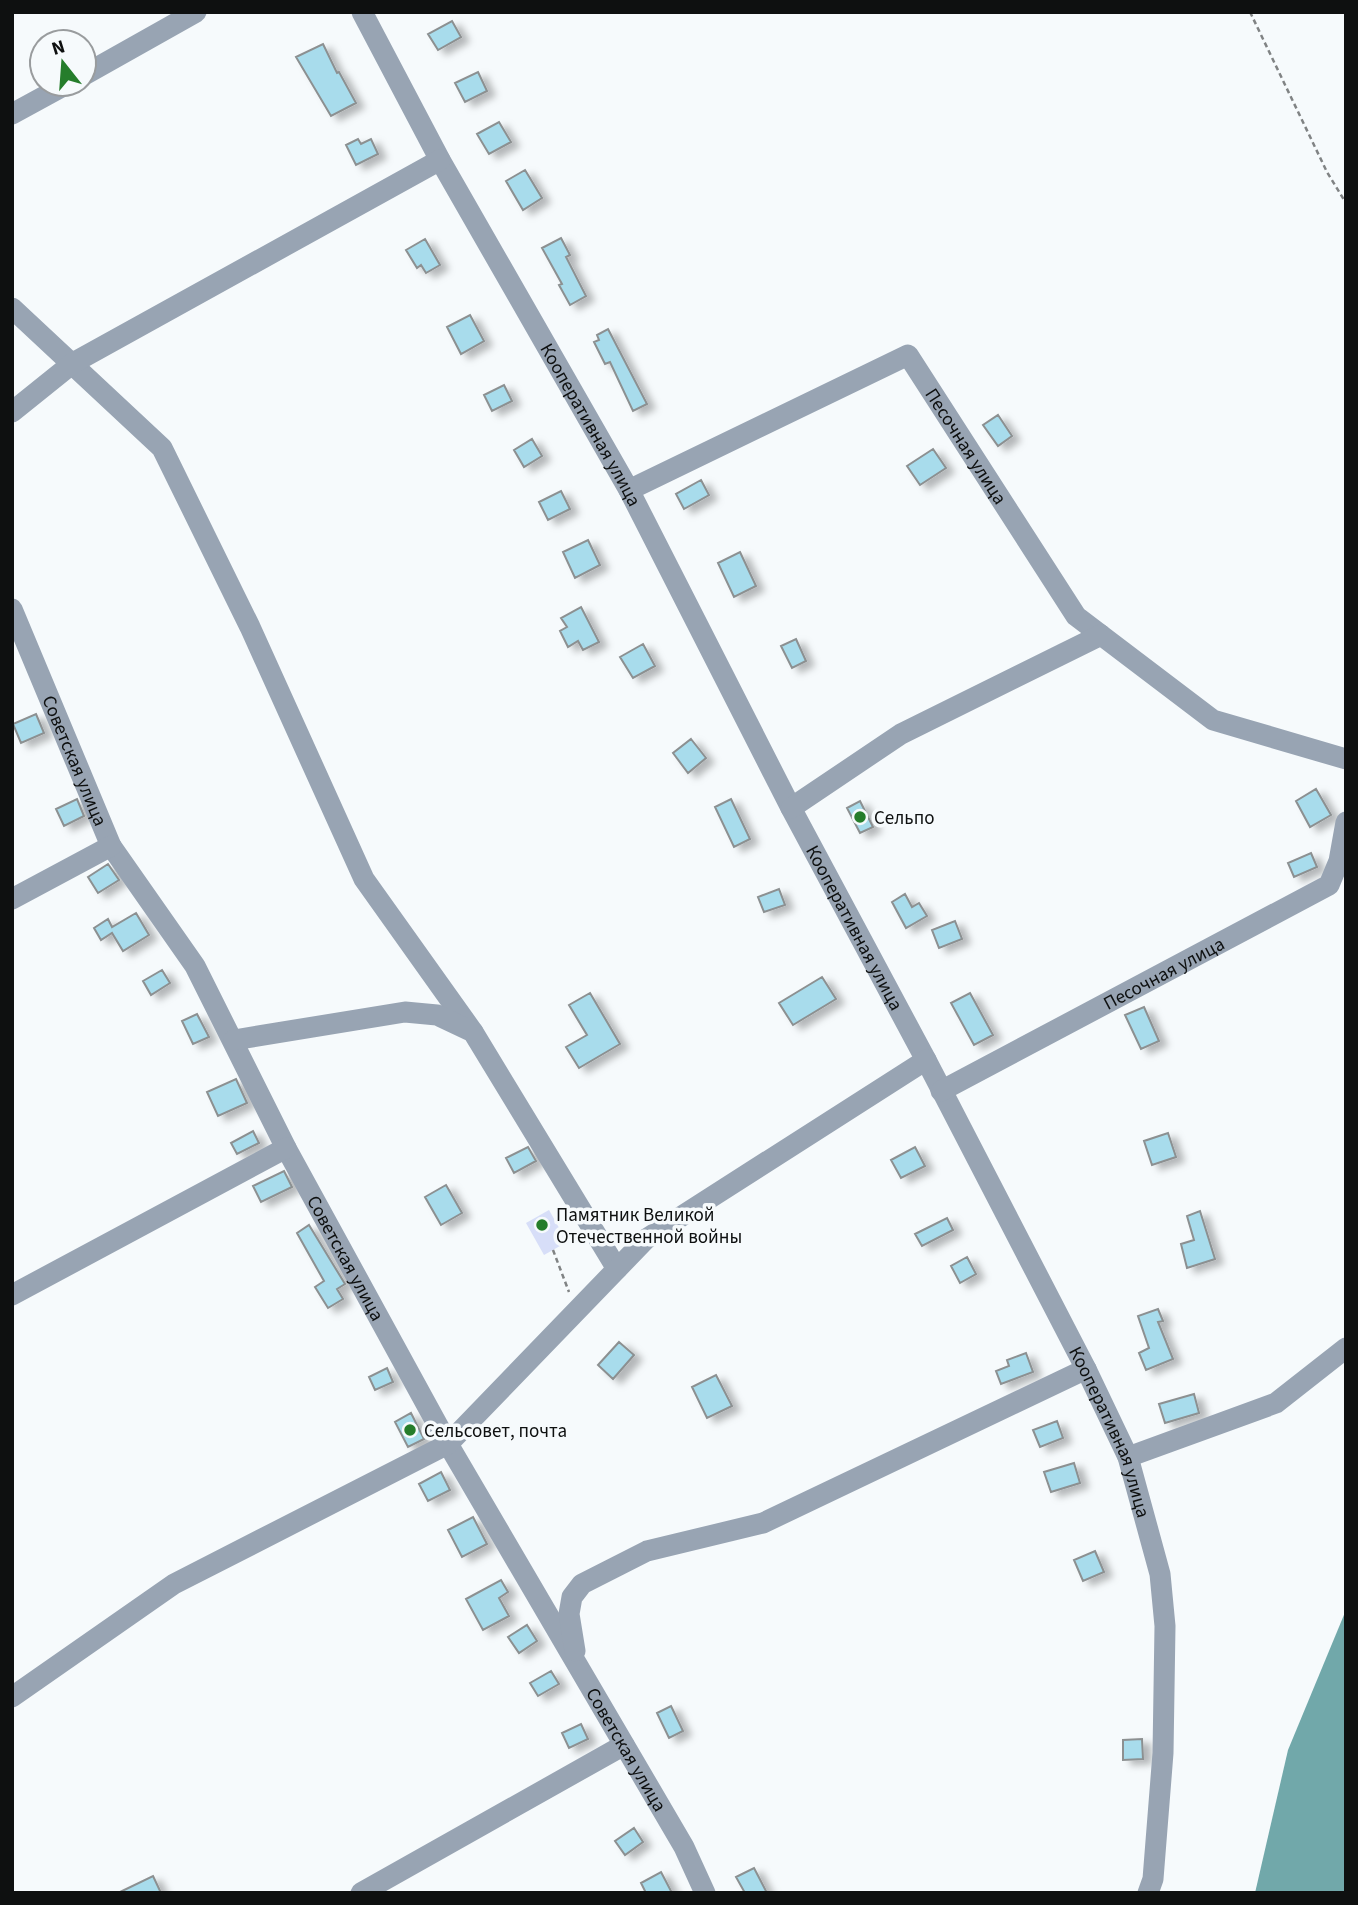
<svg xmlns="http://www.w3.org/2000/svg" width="1358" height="1905" font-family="'Source Sans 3',sans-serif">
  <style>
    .green { fill: #d7def8 }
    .water { fill: #71a8aa }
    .building { fill: #a8dcec; stroke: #8c9091; stroke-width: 2; filter: url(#shadow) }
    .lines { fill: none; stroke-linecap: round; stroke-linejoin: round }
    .path { stroke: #808384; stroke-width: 2.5; stroke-dasharray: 5 3.5; stroke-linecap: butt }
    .minor { stroke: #98a4b3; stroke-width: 21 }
    .poi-dot { fill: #257d2b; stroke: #f6fafc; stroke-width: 2.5 }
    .labels { text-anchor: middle; stroke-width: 7; stroke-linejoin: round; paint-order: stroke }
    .street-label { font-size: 19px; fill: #0e1010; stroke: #f6fafc }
    .poi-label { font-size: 19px; fill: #0e1010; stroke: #f6fafc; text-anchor: start }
  </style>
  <defs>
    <filter id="shadow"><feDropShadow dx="8" dy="4.5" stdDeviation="3.5" flood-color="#0004"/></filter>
  </defs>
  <rect width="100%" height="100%" fill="#f6fafc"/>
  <path class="green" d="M549 1210 567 1242 544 1255 526 1223Z"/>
  <path class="water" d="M1346 1610V1893H1255L1288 1750Z"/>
  <path class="building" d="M452 21 461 37 438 50 428 34Z
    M323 44 337 73 339 72 356 103 331 116 296 57Z
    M478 72 487 91 465 102 455 83Z
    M499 122 511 142 489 154 477 134Z
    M358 139 361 144 371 139 378 154 356 165 346 145Z
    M525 170 542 198 523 210 506 181Z
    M561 238 570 255 566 257 586 296 570 305 559 285 562 284 542 248Z
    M425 239 440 265 426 273 421 265 417 268 406 250Z
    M470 315 484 341 461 354 447 327Z
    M608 329 647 404 633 411 610 362 605 364 594 342 599 340 597 335Z
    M504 385 512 401 492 411 484 395Z
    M998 415 1012 436 998 446 983 425Z
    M532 439 542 456 524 467 514 450Z
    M933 449 946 468 920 485 907 466Z
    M701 480 709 495 684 509 676 494Z
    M561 491 570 509 548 520 539 502Z
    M588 540 600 565 575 578 563 552Z
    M740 552 756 586 734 597 718 563Z
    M581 607 599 642 583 650 578 641 568 647 560 631 567 627 561 618Z
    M796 639 806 661 792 668 781 646Z
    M643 644 655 666 633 678 620 657Z
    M36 714 44 733 21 743 13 724Z
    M691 739 706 758 688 773 673 753Z
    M1316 789 1331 815 1310 827 1296 801Z
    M77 799 84 816 64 826 56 809Z
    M731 799 750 839 734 847 715 807Z
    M860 801 873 827 860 833 847 808Z
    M1311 853 1317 867 1294 877 1288 863Z
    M108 864 119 880 98 893 88 877Z
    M779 889 785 905 764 912 758 897Z
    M905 894 912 907 919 903 927 916 906 928 892 902Z
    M136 913 149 935 123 951 112 933 101 940 94 928 108 919 112 927Z
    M955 921 962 939 939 948 932 930Z
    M162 970 170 983 151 995 143 981Z
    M822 977 836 999 793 1025 779 1003Z
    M590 993 620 1044 579 1068 566 1047 587 1035 569 1005Z
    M970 993 993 1035 974 1045 951 1003Z
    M1144 1007 1159 1041 1141 1049 1125 1015Z
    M197 1014 209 1037 193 1044 182 1021Z
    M236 1079 247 1103 218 1116 207 1092Z
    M253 1131 259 1143 237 1154 231 1143Z
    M1168 1133 1176 1157 1152 1165 1144 1141Z
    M528 1147 536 1161 514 1173 506 1158Z
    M915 1147 925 1166 901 1178 891 1160Z
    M284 1171 292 1187 261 1202 253 1186Z
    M446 1185 462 1213 441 1225 425 1197Z
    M1200 1211 1215 1259 1187 1268 1181 1244 1194 1240 1187 1216Z
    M947 1218 953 1230 922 1246 915 1234Z
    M309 1225 345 1284 337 1289 343 1299 328 1308 315 1287 324 1281 297 1233Z
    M967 1257 976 1274 960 1283 951 1266Z
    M1158 1309 1163 1321 1158 1322 1173 1359 1146 1370 1139 1353 1149 1348 1138 1316Z
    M619 1342 634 1355 613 1379 598 1365Z
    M1026 1353 1033 1372 1001 1384 996 1371 1009 1366 1007 1360Z
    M387 1368 393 1382 375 1390 369 1377Z
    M716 1375 732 1406 707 1418 692 1387Z
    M1194 1394 1199 1413 1165 1423 1159 1404Z
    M411 1413 424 1439 408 1447 395 1422Z
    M1057 1421 1063 1438 1040 1447 1033 1430Z
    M1074 1463 1080 1483 1051 1492 1044 1472Z
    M441 1472 450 1490 428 1501 419 1484Z
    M473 1517 487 1544 462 1557 448 1530Z
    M1095 1551 1104 1572 1083 1581 1074 1560Z
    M501 1580 508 1592 499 1598 509 1616 483 1630 466 1599Z
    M527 1625 537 1641 519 1653 508 1637Z
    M551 1671 559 1684 538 1696 530 1683Z
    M671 1706 683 1731 669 1738 657 1713Z
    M581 1724 588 1739 569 1748 562 1733Z
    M1142 1739 1143 1759 1123 1760V1740Z
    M634 1828 643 1842 625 1855 615 1841Z
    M754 1868 767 1893H745L736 1877Z
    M661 1872 672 1893H646L641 1883Z
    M153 1876 161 1893H118Z"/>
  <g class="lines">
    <path class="path" d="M1250 12 1327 172 1346 203
      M553 1250 569 1292"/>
    <g class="minor">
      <path id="s1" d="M362 12 440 160 629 490 791 808 926 1060 1086 1369 1128 1457 1160 1574 1165 1626 1163 1753 1153 1879 1148 1893"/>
      <path d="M84 75 196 12"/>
      <path d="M12 114 67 84"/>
      <path d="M12 308 162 448 250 627 364 879 473 1032"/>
      <path d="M12 412 73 363 440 160"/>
      <path id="s2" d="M629 490 908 355 1076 616 1101 635"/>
      <path id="s3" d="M12 609 111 846 195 966 286 1148 448 1444 684 1847 705 1893"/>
      <path d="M791 808 901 734 1101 635 1213 720 1346 759"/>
      <path d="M12 899 111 846"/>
      <path d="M234 1040 405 1012 437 1015 473 1032 617 1269"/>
      <path id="s4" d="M941 1091 1329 885 1339 861 1346 822"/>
      <path d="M12 1295 286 1148"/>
      <path d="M1128 1457 1276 1403 1346 1348"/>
      <path d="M575 1651 569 1614 572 1597 582 1584 647 1551 763 1523 1086 1369"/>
      <path d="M12 1697 174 1584 448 1444 646 1239 926 1060"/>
      <path d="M361 1893 624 1745"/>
    </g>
  </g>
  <g class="poi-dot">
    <circle cx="860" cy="817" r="7"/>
    <circle cx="542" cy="1225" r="7"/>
    <circle cx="410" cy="1430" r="7"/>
  </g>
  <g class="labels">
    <g class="street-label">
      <text dy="7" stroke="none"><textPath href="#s1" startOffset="472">Кооперативная улица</textPath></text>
      <text dy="7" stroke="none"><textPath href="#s2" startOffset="418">Песочная улица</textPath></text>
      <text dy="7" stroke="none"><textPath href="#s3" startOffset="164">Советская улица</textPath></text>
      <text dy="7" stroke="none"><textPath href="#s1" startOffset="1040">Кооперативная улица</textPath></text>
      <text dy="7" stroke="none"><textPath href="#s4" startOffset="252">Песочная улица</textPath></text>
      <text dy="7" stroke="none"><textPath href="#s3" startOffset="732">Советская улица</textPath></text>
      <text dy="7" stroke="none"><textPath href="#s1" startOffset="1606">Кооперативная улица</textPath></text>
      <text dy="7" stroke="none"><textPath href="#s3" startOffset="1298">Советская улица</textPath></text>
    </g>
    <g class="poi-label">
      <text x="874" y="824">Сельпо</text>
      <text x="556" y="1221">Памятник Великой<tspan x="556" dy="22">Отечественной войны</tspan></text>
      <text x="424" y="1437">Сельсовет, почта</text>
    </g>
  </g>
  <rect width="1358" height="1905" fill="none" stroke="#0e1010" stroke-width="28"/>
  <g transform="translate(63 63) rotate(343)"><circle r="33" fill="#f6fafc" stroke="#999c9e" stroke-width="2"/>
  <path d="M0-5L12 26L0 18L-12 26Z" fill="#257d2b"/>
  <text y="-10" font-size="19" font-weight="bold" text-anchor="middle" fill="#0e1010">N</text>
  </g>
</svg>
